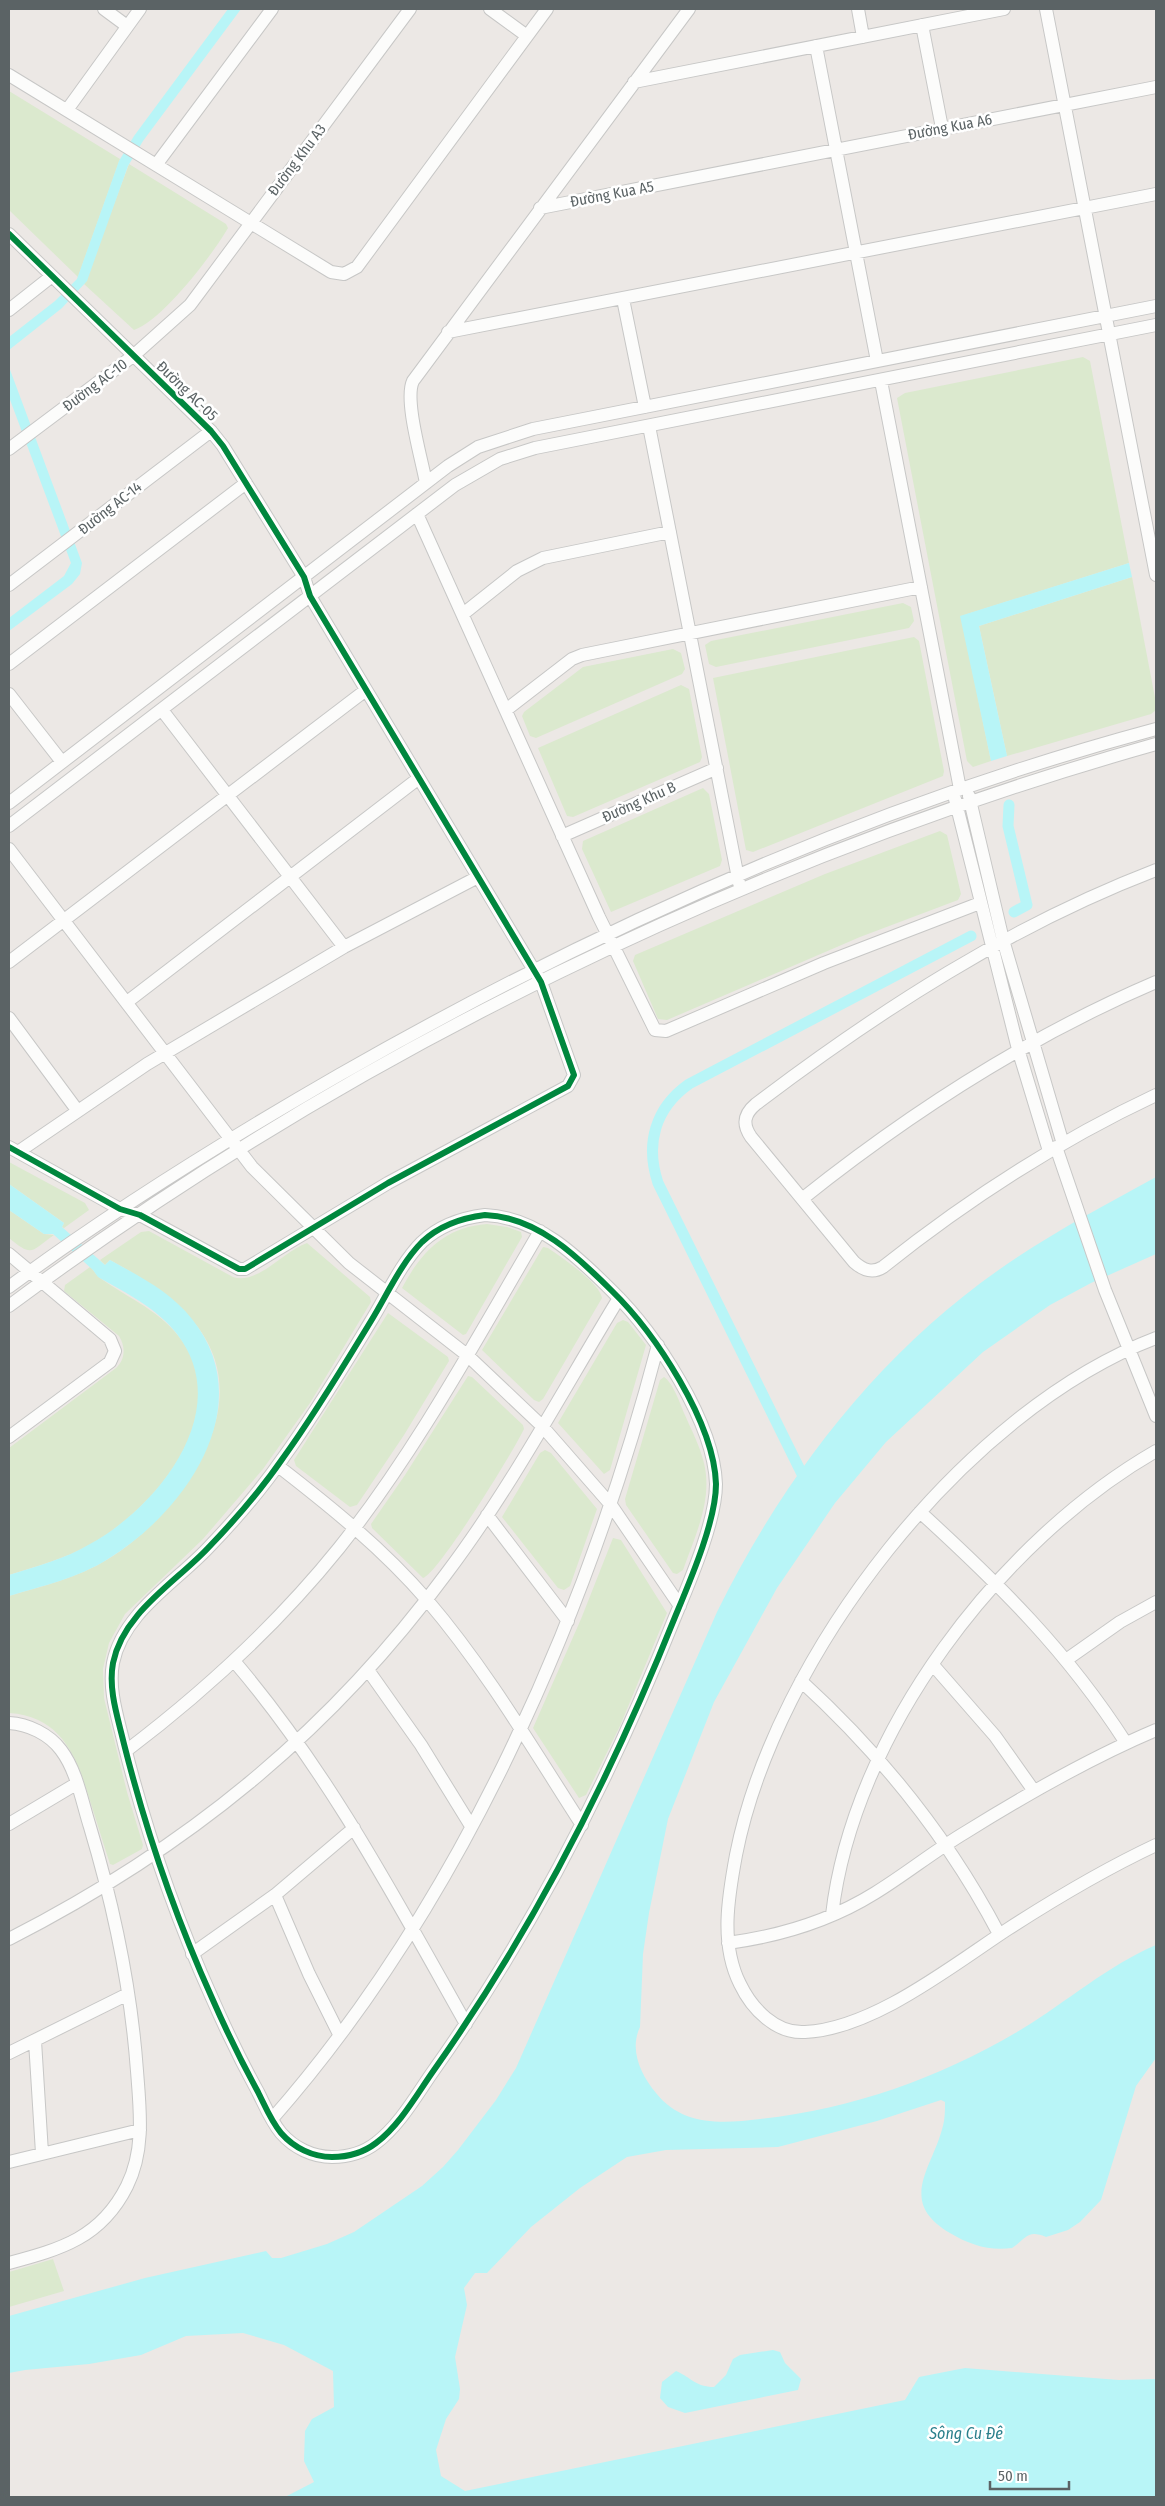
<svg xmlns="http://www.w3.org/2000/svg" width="1165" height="2506" font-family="'Fira Sans Condensed',sans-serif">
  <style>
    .green { fill: #dbe9ce }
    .water { fill: #b8f5f7 }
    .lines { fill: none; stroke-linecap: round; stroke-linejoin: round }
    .canal { stroke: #b8f5f7; stroke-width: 11 }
    .minor-casing { stroke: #c7c7c6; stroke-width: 14 }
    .minor { stroke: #fcfcfb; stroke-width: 12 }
    .cycleway-casing { stroke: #fff; stroke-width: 9 }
    .cycleway { stroke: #00873e; stroke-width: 6 }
    .labels { text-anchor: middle; stroke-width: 5; stroke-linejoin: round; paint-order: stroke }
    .street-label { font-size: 15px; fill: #5b6365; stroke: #fff }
    .water-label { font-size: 16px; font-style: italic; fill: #2b808c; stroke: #fff }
  </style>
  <rect width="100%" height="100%" fill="#ece8e5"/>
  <path class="green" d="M9 91 120 159 78 277 9 210Z
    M129 164 226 224 228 228C213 254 162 321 134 330L84 284Z
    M1083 357 1090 361 1129 563 961 616 991 761 973 767 967 761 897 398 905 393Z
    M1132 577 1156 703V710L1151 714 1007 756 979 626Z
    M903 603 911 607 914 621 909 628 716 667 709 664 705 645 711 641Z
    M914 637 919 641 944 771 943 776 753 852 746 850 713 678Z
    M673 649 681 653 685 669 682 674 536 738 530 736 522 716 524 712 583 667Z
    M681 685 689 689 702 757 700 762 573 817 567 816 538 748Z
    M703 788 709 794 722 860 720 866 611 912 582 849 583 841Z
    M940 831 947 835 961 894 958 900 860 937 667 1020 658 1019 633 961 635 955 825 874Z
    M9 1162 85 1203 89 1210 64 1228 62 1227 64 1223 9 1184Z
    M9 1210 44 1234 54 1235C31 1251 33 1258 9 1238Z
    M487 1224 507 1227 521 1232 522 1237 466 1334 463 1335 402 1288C421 1252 445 1227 487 1224Z
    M149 1231 233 1277C258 1285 285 1250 307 1243L370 1297 371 1302 310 1403 263 1469 203 1539 125 1614 109 1643 103 1669 104 1698 127 1792 143 1845 142 1849 113 1865 110 1864C103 1843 97 1822 90 1801 77 1758 62 1716 9 1713V1596C42 1586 77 1578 108 1559 138 1541 160 1517 181 1489 220 1438 239 1374 192 1320 170 1294 139 1276 110 1260L105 1265 100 1260 141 1232Z
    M543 1247 548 1248C561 1257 600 1283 602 1298L543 1399 539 1402 534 1400 482 1350Z
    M90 1267C94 1270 96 1275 100 1278 129 1299 162 1311 183 1342 232 1417 154 1509 91 1544 65 1559 37 1566 9 1575V1448L116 1368C125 1360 126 1347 119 1336L64 1291 65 1285Z
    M388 1313 448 1357 449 1361 404 1435 357 1505 350 1507 296 1466 294 1460Z
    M623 1320 628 1322 646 1345 610 1470 604 1474 558 1423 617 1323Z
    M468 1376 472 1377 523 1425 524 1429C515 1449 438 1574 423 1578L372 1528 371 1524 405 1475Z
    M664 1377C673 1383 680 1403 684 1413 691 1429 700 1446 704 1463 713 1500 695 1536 683 1570L677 1574 673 1573 626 1505 625 1499 660 1380Z
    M545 1450 551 1453 597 1509 570 1586 564 1590 558 1588 502 1517 540 1453Z
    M613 1538 621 1540 667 1613 620 1726 586 1795 579 1798 533 1728 581 1619Z
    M53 2259 64 2291 9 2307V2272Z"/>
  <path class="water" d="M228 9H241L143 141 128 166 87 281 62 308 9 350V337L55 301 77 279 119 161 134 136Z
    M9 367 82 563 80 574 72 584 9 631V618L64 576 71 563 9 397Z
    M1129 563 1132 577 979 626 1007 756 991 761 960 616Z
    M1156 1177V1254L1091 1283 1050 1305 983 1352 886 1442 835 1503 777 1588 714 1702 668 1819 649 1913 643 1954 640 2027C629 2050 641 2075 656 2093 682 2126 722 2124 760 2119 853 2109 942 2077 1022 2029 1068 2001 1107 1966 1156 1945V2058L1136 2086 1101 2200 1080 2222 1068 2230 1046 2237C1027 2229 1026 2239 1012 2248 989 2251 970 2245 950 2233 894 2200 936 2165 944 2121 945 2115 945 2108 945 2102L941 2100 877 2121 778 2147 666 2150 627 2157 580 2188 531 2227 487 2273H475L464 2288 467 2305 455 2357 460 2389 459 2399 446 2419 436 2450 441 2476 465 2491 905 2400 919 2377 965 2368 1119 2380 1156 2379V2497H285L314 2482 304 2461 305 2431 312 2419 334 2407 333 2371 284 2345 243 2333 186 2336 141 2355 89 2364 25 2370 9 2373V2316L145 2278 266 2251 272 2258H281L327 2244 354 2232 422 2186 443 2167 458 2150 496 2100 516 2068 717 1612C783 1478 877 1355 1000 1269 1050 1234 1103 1206 1156 1177Z
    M9 1184 64 1223 62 1227 105 1265 110 1260C139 1276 171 1292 192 1319 261 1405 185 1512 108 1559 78 1578 42 1586 9 1596V1575C37 1566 65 1559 90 1544 158 1507 236 1410 177 1334 157 1308 126 1293 98 1277L93 1270 53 1234H44L9 1210Z
    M773 2350 780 2352 785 2363 801 2379 798 2390 685 2413 668 2407 660 2398 662 2382 676 2371C692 2378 696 2387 714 2387L726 2375 733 2359 740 2355Z"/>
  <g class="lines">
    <path class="canal" d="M1009 805 1008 826 1027 905 1014 912
      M807 1484 658 1183C645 1144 655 1108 689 1084L971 936"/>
    <defs>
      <path id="minor" d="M104 9 127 26
        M490 9 527 36
        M858 9 863 37
        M1046 9 1156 575
        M922 25 942 128
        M816 46 877 361
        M9 75 331 272 344 274 357 267 547 9
        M634 82 1004 9
        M67 110 140 9
        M156 165 272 9
        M540 208 1156 87
        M9 234 211 431 223 446 304 577 310 596 541 982 574 1075 568 1086 388 1183 245 1269H239L140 1215 120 1209 9 1147
        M623 299 645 407
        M9 310 52 276
        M448 332 1156 194
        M881 381 960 789
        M649 426 739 883
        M9 449 133 356 190 305 410 9
        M426 483C422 460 404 400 413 381L689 9
        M417 514 599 917 655 1030 666 1031 824 963 980 903
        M9 585 211 431
        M463 614 517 571 543 558 670 532
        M9 664 246 483
        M9 694 62 762
        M162 710 344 947
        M506 710 572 659 582 655 921 587
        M969 796 1003 940 1063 1144
        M955 799 1018 1049 1049 1151
        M9 803 448 466 478 447 533 429 1156 306
        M9 826 455 485 500 459 535 448 1156 325
        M562 836 717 768
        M9 849 252 1167 349 1263 467 1355 542 1426 611 1505 680 1606
        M1156 870C1010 926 880 1010 756 1104 744 1114 742 1124 751 1137L854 1262C863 1270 872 1274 883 1267 967 1200 1058 1141 1156 1095
        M9 962 366 690
        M127 1002 419 778
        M9 1018 77 1110
        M1056 1147 1105 1290 1156 1416
        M18 1152 147 1064 344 947 478 877
        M802 1199C911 1112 1027 1037 1156 982
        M485 1215C537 1217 577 1256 612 1291 655 1333 714 1422 716 1484 716 1521 690 1581 675 1617 611 1777 533 1930 434 2070 417 2094 400 2125 376 2143 363 2153 348 2157 332 2157 313 2157 294 2148 281 2133 271 2121 265 2106 258 2092 241 2061 226 2030 212 1998 175 1916 146 1831 124 1744 118 1718 108 1690 113 1663 123 1613 175 1583 208 1548 235 1520 261 1490 283 1458 315 1414 343 1367 371 1321 387 1295 401 1263 422 1242 440 1225 461 1218 485 1215Z
        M9 1254 110 1339 115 1351 110 1362 9 1437
        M9 1287C114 1209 226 1140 339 1075 596 928 870 806 1156 729
        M9 1306C349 1053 748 859 1156 744
        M1156 1338C964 1411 775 1656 736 1855 728 1898 720 1944 740 1984 752 2009 776 2034 805 2032 873 2029 953 1965 1008 1929 1056 1898 1105 1869 1156 1845
        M278 1466C331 1507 383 1549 427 1600 486 1669 533 1749 582 1825
        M920 1512C1000 1585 1067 1651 1126 1743
        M487 1515 568 1621
        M1066 1660 1120 1622 1156 1602
        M234 1661C328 1771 395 1898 466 2024
        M933 1665 995 1736 1034 1791
        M368 1670 421 1745 471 1826
        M801 1681C882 1755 948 1837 999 1934
        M9 1723C28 1724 49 1734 61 1750 77 1771 82 1802 90 1827 114 1907 131 1988 137 2071 140 2110 145 2150 127 2186 101 2238 61 2249 9 2263
        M126 1751C205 1691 277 1625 339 1548 417 1450 477 1338 540 1231
        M9 1824 76 1784
        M275 1895 309 1974 339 2034
        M832 1915C853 1733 1000 1541 1156 1451
        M9 1939C185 1849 328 1734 446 1574 511 1488 563 1390 619 1298
        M728 1943C780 1936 830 1921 875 1893 906 1874 934 1851 966 1832 1027 1794 1090 1758 1156 1730
        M192 1954 275 1895 354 1828
        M35 2041 42 2153
        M9 2053 128 1994
        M272 2119C460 1905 586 1619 658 1345
        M9 2162 140 2130"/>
    </defs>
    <use href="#minor" class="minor-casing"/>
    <use href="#minor" class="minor"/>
    <defs>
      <path id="cycleway" d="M9 234 211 431 223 446 304 577 310 596 541 982 574 1075 568 1086 388 1183 245 1269H239L140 1215 120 1209 9 1147
        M485 1215C537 1217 577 1256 612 1291 655 1333 714 1422 716 1484 716 1521 690 1581 675 1617 611 1777 533 1930 434 2070 417 2094 400 2125 376 2143 363 2153 348 2157 332 2157 313 2157 294 2148 281 2133 271 2121 265 2106 258 2092 241 2061 226 2030 212 1998 175 1916 146 1831 124 1744 118 1718 108 1690 113 1663 123 1613 175 1583 208 1548 235 1520 261 1490 283 1458 315 1414 343 1367 371 1321 387 1295 401 1263 422 1242 440 1225 461 1218 485 1215Z"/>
    </defs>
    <use href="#cycleway" class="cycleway-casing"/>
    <use href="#cycleway" class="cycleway"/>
  </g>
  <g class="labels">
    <g class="street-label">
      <text transform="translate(950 127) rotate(-11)" y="5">Đường Kua A6</text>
      <text transform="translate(297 160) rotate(-53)" y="5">Đường Khu A3</text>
      <text transform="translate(612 194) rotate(-11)" y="5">Đường Kua A5</text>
      <text transform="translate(95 385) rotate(-37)" y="5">Đường AC-10</text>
      <text transform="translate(187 391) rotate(44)" y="5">Đường AC-05</text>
      <text transform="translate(110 508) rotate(-38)" y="5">Đường AC-14</text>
      <text transform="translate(639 802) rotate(-24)" y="5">Đường Khu B</text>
    </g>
    <g class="water-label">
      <text x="966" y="2439">Sông Cu Đê</text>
    </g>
  </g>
  <rect width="1165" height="2506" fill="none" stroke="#5b6365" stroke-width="20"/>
  <path d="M990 2481v8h79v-8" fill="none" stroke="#5b6365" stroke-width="2.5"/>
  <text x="998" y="2481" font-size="15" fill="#5b6365" stroke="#ffffff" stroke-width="4" paint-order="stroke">50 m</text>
</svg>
